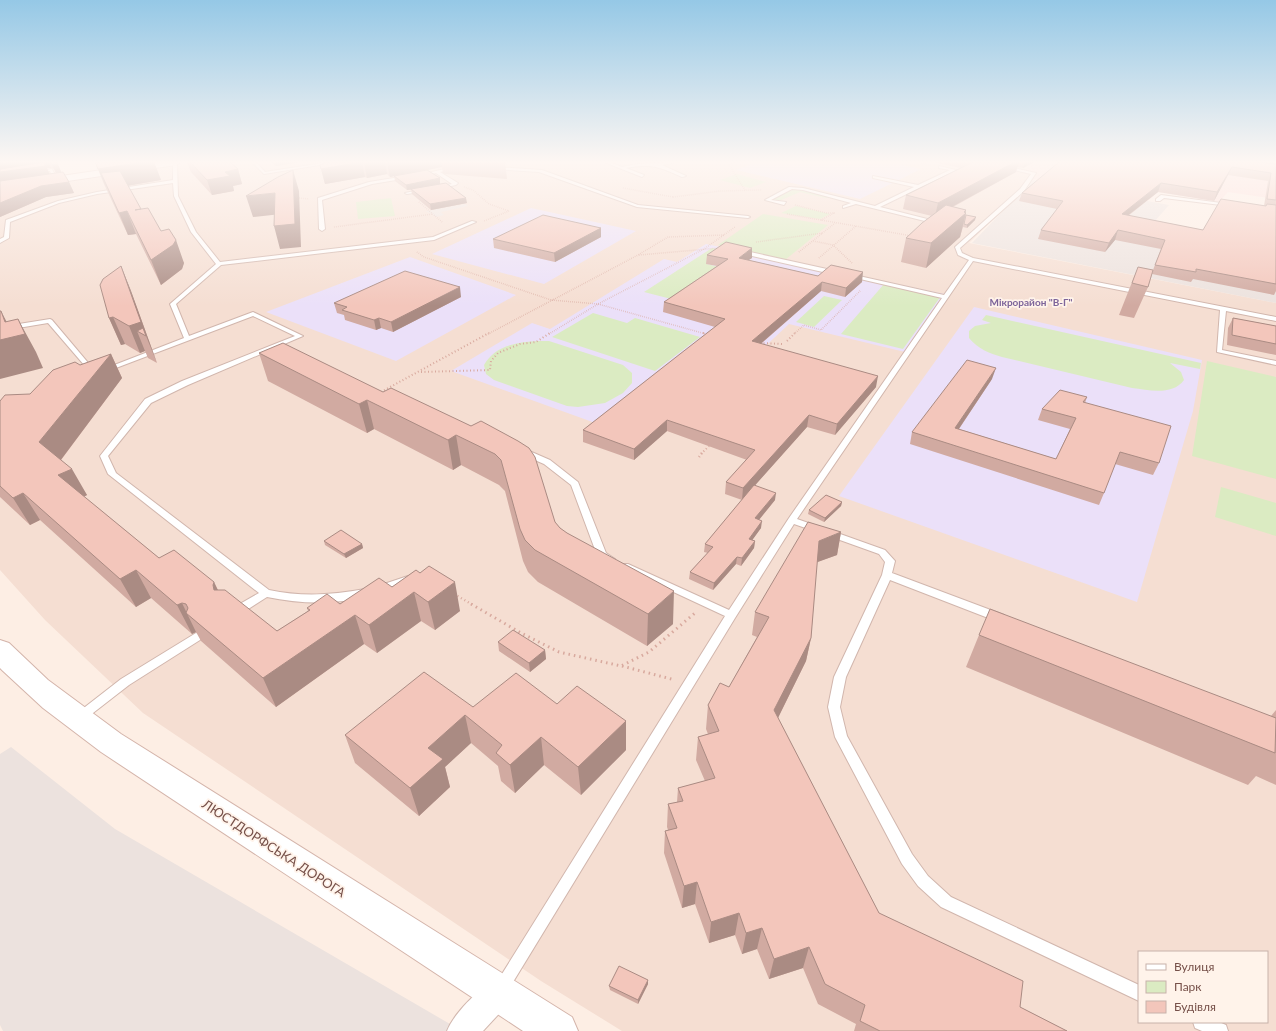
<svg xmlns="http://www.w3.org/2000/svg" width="1276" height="1031" font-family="Lato,sans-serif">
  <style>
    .residential { fill: #f5ded2; fill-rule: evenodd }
    .commercial { fill: #fddbd7 }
    .industrial { fill: #ece2de }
    .education { fill: #ebe0f9 }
    .green { fill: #dbebc2 }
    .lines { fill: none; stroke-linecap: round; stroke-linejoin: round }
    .service-casing { stroke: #d1b6ad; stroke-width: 2 }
    .minor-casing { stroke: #d1b6ad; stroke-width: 2 }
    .secondary-casing { stroke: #d4b4aa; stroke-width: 2 }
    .path-far3 { stroke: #d8a99e; stroke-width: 1.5; stroke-dasharray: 0.5 1.5; stroke-linecap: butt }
    .path-far2 { stroke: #d8a99e; stroke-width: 2; stroke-dasharray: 1 2.5; stroke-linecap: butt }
    .path-far1 { stroke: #d8a99e; stroke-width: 2.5; stroke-dasharray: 1 3; stroke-linecap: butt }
    .path { stroke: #d8a99e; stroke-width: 3; stroke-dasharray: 1.5 4; stroke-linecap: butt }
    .service { fill: #fff; fill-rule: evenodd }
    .minor { fill: #fff; fill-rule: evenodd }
    .secondary { fill: #fff; fill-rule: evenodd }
    .wall { fill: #d1aaa1; fill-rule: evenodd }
    .shaded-wall { fill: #aa8b83 }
    .building { fill: #f3c6bb; stroke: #aa8b83 }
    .labels { text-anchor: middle; stroke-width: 3.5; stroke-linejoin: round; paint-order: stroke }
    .far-neighbourhood-label { font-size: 10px; font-weight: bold; fill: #7d649a; stroke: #fff3ea }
    .near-street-label { font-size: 13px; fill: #765049; stroke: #fff3ea }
  </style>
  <rect width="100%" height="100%" fill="#fdeee4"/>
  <path class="residential" d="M206 162H1020L1031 164 1024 169 1040 173 969 243 1276 303V1031H622L541 981 143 713 45 620 0 570V192ZM1139 952H1267V1022H1139Z"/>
  <path class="commercial" d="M1020 162H1190L1276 175V199L1228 192 1219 202 1158 192 1149 200 1033 179 1040 173 1024 170 1031 164Z"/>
  <path class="industrial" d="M1033 180 1169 205 1154 222 1276 242V303L972 243Z
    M465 204 468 206 441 212 444 215 436 217 426 211Z
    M11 747 115 829 462 1031H3L0 1025V754Z"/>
  <path class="education" d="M757 162H889L921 169 860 199 736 170Z
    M531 208 636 231 544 284 432 254Z
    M706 244 945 294 905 352 789 324 759 352 598 424 451 371 532 323 550 329 664 259 677 262Z
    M410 257 516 295 396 361 266 312Z
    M974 307 1202 360 1193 411 1137 602 839 496Z"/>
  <path class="green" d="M737 174 766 182 750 188 720 180Z
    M791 189 804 190 830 197 826 198 800 192 779 201 771 199Z
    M391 198 395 216 358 219 356 202Z
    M796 206 830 214 820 219 781 213Z
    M763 214 828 225 785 260 718 245Z
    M712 248 725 251 707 264 727 269 679 301 644 292Z
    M884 284 941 296 903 349 841 334Z
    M824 296 842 300 814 327 796 322Z
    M593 313 627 323 635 318 700 337 655 371 552 337Z
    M986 315 1201 363 1200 369 1170 363 1181 372 1184 380C1172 396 1149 390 1132 388L1002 357C989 353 978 349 969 338V331L975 326 991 323 982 320Z
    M539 341H549L623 365 632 373V383L623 393 605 403 578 407 567 406 494 380 486 374 484 365C495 345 518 342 539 341Z
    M1207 361 1276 377V479L1192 456Z
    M1221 487 1276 503V536L1215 517Z"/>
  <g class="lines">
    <defs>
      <path id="service" d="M173 162H177L178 196 196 232 220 262 433 237 472 221 476 222 434 240 221 265 176 304 189 336 253 312 303 336 188 385 151 403 108 456 116 473 269 590C302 597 332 595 365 589L369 590 370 593 369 596C336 605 300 604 267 597L239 615H231L230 612 231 609 259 593 108 474 100 456 145 399 182 381 295 336 253 316 108 371H104V369L184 338 170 304 216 264 191 232 174 196 173 183 97 194 59 203 10 222 9 238 0 243V239L4 237 6 220 58 201 97 192 173 180Z
        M252 162H256L265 172 329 162H338L264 174Z
        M484 162H489L496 167 542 170 638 205 748 216 750 217 748 218 637 207 539 172 495 169Z
        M604 162H609L622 167 637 164 676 162 662 165 686 176 682 177C659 167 652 163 626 168L644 175 642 177Z
        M980 162H987L1036 173 1024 191 960 248 962 253 973 258 1276 317V321L1226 311 1222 350 1276 361V365L1217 352 1220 310 973 261 797 519 820 527 822 529 820 531H814L794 524 735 618 507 992 502 995 497 992 494 987 497 982 725 616 622 568 620 566 622 564H628L729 610 789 518 942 298 847 276 850 274 944 295 969 260 958 255 955 247 1020 189 1031 174Z
        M939 166 956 170 880 207 939 222V223L937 224 856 204 843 208V206L851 203 803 190 792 189 771 200 786 202 784 205 765 200 789 187 803 188 875 206 914 187 873 178V176L918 185 950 170 939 168Z
        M453 167 454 169 440 172 458 183 456 185 436 189V187L452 184 436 173 421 176 419 175Z
        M52 169 58 181H54L50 171 36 173 34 172Z
        M406 176 408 178 372 184 322 200 325 229 322 231 319 229 318 198 369 182Z
        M424 189 426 191 407 194 405 193Z
        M1161 195 1229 204 1231 205 1229 206 1164 198 1160 201H1156V199Z
        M741 250 836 271 839 273 836 275 739 253 738 252Z
        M50 319 52 320 95 371V373H91L48 323 0 331V327Z
        M521 450H527L550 460 578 482 606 553 615 559 613 561H607L597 555 571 485 544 464 521 454 520 452Z
        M829 530 885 550 895 561 892 573 1004 615 1005 618 1004 621H996L890 580 846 677 840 707 847 736 912 854 928 876 951 897 1139 985V1001L941 907 918 886 902 864 835 737 828 707 834 677 882 575 885 562 879 554 826 535 824 533Z
        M408 576 411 577 413 579 411 581 379 593 375 591 374 589 375 587Z
        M196 633 200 634 201 637 200 640 129 685 84 720 80 722 76 720 74 717 76 714 121 679Z
        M1193 1022H1219L1226 1025 1228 1031H1202L1195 1028Z"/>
      <path id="minor" d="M499 978 509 983 514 993 509 1003 483 1031H447C454 1013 481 986 499 978Z"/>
      <path id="secondary" d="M156 162H181L176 165 0 191V185Z
        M0 640 9 643 48 680 121 734 572 1017 578 1031H523L101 752 43 708 3 671 0 668Z"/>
    </defs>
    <use href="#service" class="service-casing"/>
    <use href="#minor" class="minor-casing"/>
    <use href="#secondary" class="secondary-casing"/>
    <path class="path-far3" d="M735 162 729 165 745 190
      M915 162 930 165
      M1050 164 1055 167
      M464 187 473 190 489 204 509 211 484 221
      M623 188 673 197
      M673 197 720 191 762 190
      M299 198 309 199
      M419 202 442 222
      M795 205 826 213H835
      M787 214 912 236
      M821 220 834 213
      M334 227 433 214
      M813 241 833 245 853 264
      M756 242 823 233
      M417 252 424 257 551 300 598 304 706 334
      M799 252 835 223
      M639 255 719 248
      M819 258 856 226
      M488 334 638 255 668 237 724 235
      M549 334 598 304 704 249 735 227
      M794 334 804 325 821 330 861 290"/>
    <path class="path-far2" d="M703 333 709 335
      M787 341 795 333
      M760 343 783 344
      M421 372 490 370 491 361 498 353 520 344 536 342 550 333
      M381 392 489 333
      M701 454 709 446"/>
    <path class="path-far1" d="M699 457 702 453
      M454 594 473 605"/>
    <path class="path" d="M471 604 521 633 559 652 621 666 649 652 695 613
      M622 666 675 680"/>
    <use href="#service" class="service"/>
    <use href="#minor" class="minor"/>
    <use href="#secondary" class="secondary"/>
  </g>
  <path class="wall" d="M0 162H56L61 172 69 182 74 193 46 197 0 217ZM47 168H51L54 169 56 173 50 174Z
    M95 162H154L161 180 128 186 141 209 161 231 184 263 182 269 161 285 136 234 128 235 103 182 96 164Z
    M187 162H238L231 163 238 169 242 184 233 186 234 191 212 195 191 172Z
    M271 162H301L276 166Z
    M326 162H505L507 179 445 174 443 173 442 167 428 170 440 178V184L467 203 431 210 412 194 411 190H407L395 181 394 176 390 177 387 174 367 178 365 177 325 184 320 165Z
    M932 162H1034L1023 168 1017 167 1016 172 953 207 966 210V215L975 220 967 228 963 227 960 237 926 268 901 262 906 238 932 216 903 209 906 195 961 168Z
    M1059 162 1276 164V291L1274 295 1193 279 1191 282 1152 274 1148 287 1134 318 1119 315 1138 267 1153 270 1161 249 1115 240 1105 252 1038 239 1041 230 1057 209 1019 201 1022 193ZM1228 175 1268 181 1264 206 1203 230 1128 216 1158 192 1214 201Z
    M1264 162H1276V164Z
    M601 228V237L555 262 494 248 493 239Z
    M707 255 752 258 748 260 818 276 862 282 845 297 821 291 761 344 876 387 835 435 807 427 755 485 775 500 759 520 761 528 752 540 755 541 754 548 741 566 736 564 713 590 689 579 690 572 708 553 704 552 705 544 742 500 725 494 726 482 747 460 667 431 634 460 583 442V430L715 327 663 312 664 302 717 266 706 264Z
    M121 266 131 291 157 363 148 358 145 351 140 353 125 344 121 345 109 318Z
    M461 297 393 332 381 328 376 330 345 320 344 315 337 313 334 303Z
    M1233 318 1276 326V355L1227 345 1228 328Z
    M259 353 383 392 471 426 560 528 673 624 647 646 538 582 528 572 523 561 505 491 499 485 461 465 453 470 374 429 367 433 268 381Z
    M111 354 122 378 61 460 87 495 84 497 159 558 214 582 218 590 277 631 308 611 307 608 340 604 392 587 416 570 460 611 435 630 421 621 377 653 364 644 276 707 201 641 196 632 192 634 151 598 136 607 40 520 30 525 0 497V401L30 394 80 365Z
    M992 379 959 429 1056 459 1070 429 1038 420 1042 409 1087 397 1085 403 1159 463 1153 475 1115 464 1104 493 1099 505 910 444 912 432Z
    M842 502 841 506 824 522 808 514 809 510Z
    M841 532 837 555 817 562 811 638 806 661 778 718 879 913 1020 1007 1067 1031H854L856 1024 818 1004 803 968 769 979 757 949 742 954 735 935 709 943 695 904 682 908 664 853 665 831 668 830 667 827 668 804 677 802 678 788 705 781 696 760 698 737 708 734 706 729 708 705 729 687 757 637 752 635 755 612Z
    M324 541 362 544 363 548 346 558 325 545Z
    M979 635 1271 716 1276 710V785L1256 776 1248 785 966 667Z
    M498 642 545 650 546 659 530 672 499 651Z
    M557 704 626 721V750L581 795 544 765 515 793 501 781 498 766 471 743 445 767 450 787 419 816 355 763 345 735 473 707Z
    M648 984 638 1004 610 990 609 986Z"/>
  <path class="shaded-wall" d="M16 162H48L51 168H47L50 176 0 183V164Z
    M128 162H154L161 180 108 189 101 173 107 189 98 169Z
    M275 162H301L276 166Z
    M362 162 365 177 325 184 321 169Z
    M374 162H385L387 174 367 178 364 164Z
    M392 162H442V167L390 177 387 163Z
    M1015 162H1019L1016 172 935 216 938 203Z
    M1025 162H1034L1023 168Z
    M58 164 62 174 57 175 52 165Z
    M1232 167 1228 175 1214 201 1217 192Z
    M238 169 242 184 233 186 234 191 212 195 207 180 225 172Z
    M293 170 299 191 301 247 280 249 274 226Z
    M440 178V184L407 190 406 185Z
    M69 182 74 193 46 197 0 217V203L41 186Z
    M1161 183 1158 192 1118 223 1122 214Z
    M275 193 281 214 253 217 246 196Z
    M466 198 467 203 431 210 430 204Z
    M966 210 965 214 966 213 960 237 926 268 931 243Z
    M127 211 136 234 128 235 119 213Z
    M976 217 975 220 967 228V225Z
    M601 228V237L555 262 554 253Z
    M1118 230 1115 240 1105 252 1109 243Z
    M176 240 184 263 182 269 161 285 151 260Z
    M752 248V258L738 267 739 258Z
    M121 266 131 291 157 363 146 336 137 331 145 351 140 353 129 326Z
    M863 272 862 282 845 297 846 288Z
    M822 282 821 291 751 352 752 341Z
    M460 287 461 297 393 332 391 322Z
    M1 311 14 336 18 319 36 352 43 368 0 379V340L5 322Z
    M113 317 125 344 121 345 109 318Z
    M379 318 381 328 376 330 374 320Z
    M111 354 122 378 54 469 39 442Z
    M996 368 992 379 952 439 955 428Z
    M878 376 876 387 835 435 837 424Z
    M367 400 374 429 367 433 359 404Z
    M809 415 807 427 742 500 743 488Z
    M667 420V431L634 460V449Z
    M456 435 461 465 453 470 448 440Z
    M72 469 87 495 73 502 58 475Z
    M23 493 40 520 30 525 13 498Z
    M776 493 775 500 754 526 755 518Z
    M842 502 841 506 824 522 825 518Z
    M762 521 761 528 748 546 749 539Z
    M841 532 837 555 815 563 819 541Z
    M755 541 754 548 741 566 742 558Z
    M362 544 363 548 346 558 344 554Z
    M737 557 736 564 713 590 714 583Z
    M136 570 151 598 136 607 120 579Z
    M214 582 227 610 214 590 213 585Z
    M455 582 460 611 435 630 428 602Z
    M674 591 673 624 647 646 648 614Z
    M414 592 421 621 377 653 369 625Z
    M182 603 196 632 192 634 177 605Z
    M355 615 364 644 276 707 263 678Z
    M811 638 806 661 770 734 774 710Z
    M545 650 546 659 530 672 529 663Z
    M465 715 471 743 445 767 450 787 419 816 410 788 428 748Z
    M626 721V750L581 795 578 767Z
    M541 737 544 765 515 793 510 765Z
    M697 882 695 904 682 908 684 886Z
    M739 913 735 935 709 943 711 922Z
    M762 928 757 949 742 954 746 933Z
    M809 947 803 968 769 979 774 959Z
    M648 980V984L638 1004V1000Z"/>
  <path class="building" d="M0 162H16L0 164Z
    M44 162 46 166 0 172V169Z
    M51 162H56L58 164 52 165Z
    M95 162H144L98 169Z
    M190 162H230L238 169 225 172 230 176 207 180Z
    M326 162H374L364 164 362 162 321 169 320 165Z
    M973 162H1015L938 203 906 195Z
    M1059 162H1260L1276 164V200L1267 199 1271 173 1232 167 1217 192 1161 183 1122 214 1203 230 1221 199 1266 206 1267 204 1276 205V284L1196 269V272L1155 265 1165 240 1118 230 1109 243 1041 230 1063 201 1022 193Z
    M293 170 295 224 274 226 275 193 246 196 278 177Z
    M427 170 440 178 406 185 394 176Z
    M120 171 141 209 135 210 148 208 161 231 169 229 176 240 173 245 151 260 127 211 119 213 101 173Z
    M63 172 69 182 41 186 0 203V181Z
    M446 183 466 198 430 204 411 189Z
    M946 205 966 210 964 212 966 213 931 243 906 238 922 223Z
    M543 215 601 228 554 253 493 239Z
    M966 215 976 217 967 225 964 224Z
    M726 242 752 248 739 258 818 276 831 265 863 272 846 288 822 282 752 341 878 376 837 424 809 415 743 488 726 482 755 450 667 420 634 449 583 430 680 354 725 319 664 302 728 259 707 255Z
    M121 266 141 322 129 326 113 317 109 318 100 285 103 279Z
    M1138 267 1153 270 1148 287 1132 283Z
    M405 271 460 287 391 322 379 318 374 320 342 310 347 307 334 303Z
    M0 311H1L5 322 18 319 25 334 0 340Z
    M1233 318 1276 326V344L1232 335Z
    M143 328 146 336 137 331Z
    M283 343 383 392 391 388 471 426 481 421 518 441 529 448 535 457 555 522 560 528 567 533 674 591 648 614 535 550 525 540 520 529 501 460 495 454 456 435 448 440 367 400 359 404 259 353Z
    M111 354 39 442 72 469 58 475 159 558 174 550 214 582 213 585 214 590H225L277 631 310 610 307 608 327 594 340 604 379 578 392 587 416 570 420 573 429 566 455 582 428 602 414 592 369 625 355 615 263 678 186 613 188 608 186 604 182 603 177 605 136 570 120 579 23 493 13 498 0 486V401L5 395 30 394 53 370 75 362 80 365Z
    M967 360 996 368 955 428 1056 459 1076 418 1042 409 1060 390 1087 397 1083 402 1171 426 1159 463 1120 452 1104 493 912 432Z
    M754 485 776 493 755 518 762 521 749 539 755 541 742 558 737 557 714 583 690 572 713 547 705 544Z
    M826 495 842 502 825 518 809 510Z
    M808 522 841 532 819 541 811 638 774 710 879 913 1023 981 1020 1007 1067 1031H880L860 1021 865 1005 825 984 809 947 774 959 762 928 746 933 739 913 711 922 697 882 684 886 665 831 677 828 668 804 683 801 678 788 715 778 698 737 719 731 708 705 720 683 729 687 769 617 755 612Z
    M341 530 362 544 344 554 324 541Z
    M990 609 1276 718 1275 753 979 635Z
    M513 630 545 650 529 663 498 642Z
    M424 672 473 707 516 673 557 704 577 686 626 721 578 767 541 737 510 765 496 753 502 745 465 715 428 748 443 759 410 788 345 735Z
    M619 966 648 980 638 1000 609 986Z"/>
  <linearGradient id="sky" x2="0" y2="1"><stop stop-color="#95c8e6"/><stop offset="0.53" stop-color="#fef7f3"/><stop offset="1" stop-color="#fef7f3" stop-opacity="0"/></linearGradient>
  <rect width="1276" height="306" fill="url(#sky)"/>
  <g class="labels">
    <g class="far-neighbourhood-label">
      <text x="1031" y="306">Мікрорайон "В-Г"</text>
    </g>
    <g class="near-street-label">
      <text transform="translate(274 848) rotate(33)" y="5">ЛЮСТДОРФСЬКА ДОРОГА</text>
    </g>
  </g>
  <rect x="1138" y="951" width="130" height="72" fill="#fff3ea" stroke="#c8b2aa"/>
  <rect x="1146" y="964" width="20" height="6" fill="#ffffff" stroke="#c8b2aa"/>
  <text x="1174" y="971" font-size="12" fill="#765049">Вулиця</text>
  <rect x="1146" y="981" width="20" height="12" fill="#dbebc2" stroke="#c8b2aa"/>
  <text x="1174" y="991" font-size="12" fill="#765049">Парк</text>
  <rect x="1146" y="1001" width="20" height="12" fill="#f3c6bb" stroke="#c8b2aa"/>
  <text x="1174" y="1011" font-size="12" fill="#765049">Будівля</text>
</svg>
